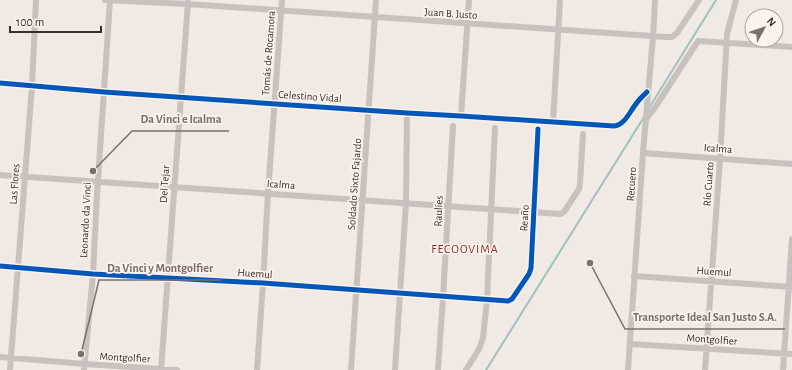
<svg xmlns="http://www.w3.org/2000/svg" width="792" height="370" font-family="'Alegreya Sans',sans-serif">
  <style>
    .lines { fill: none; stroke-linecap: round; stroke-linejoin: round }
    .stream { stroke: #a0c2bd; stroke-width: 2 }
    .minor { stroke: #c8c1bd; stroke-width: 6 }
    .cycleway-casing { stroke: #fbf2ed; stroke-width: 8 }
    .cycleway { stroke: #0057b8; stroke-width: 5 }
    .labels { text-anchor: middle; stroke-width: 3.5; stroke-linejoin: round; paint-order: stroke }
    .street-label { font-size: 11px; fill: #3a2d2a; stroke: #fbf2ed }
    .neighbourhood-label { font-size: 12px; letter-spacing: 1px; fill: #8b2c22; stroke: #fbf2ed }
    .leader { fill: none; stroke: #7a6f6b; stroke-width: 1.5 }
    .callout-dot { fill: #7a6f6b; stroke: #fbf2ed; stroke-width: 1.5 }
    .callout-label { font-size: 12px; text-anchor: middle; font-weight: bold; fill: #7a6f6b; stroke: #fbf2ed; stroke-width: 3.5; stroke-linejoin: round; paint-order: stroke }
  </style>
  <rect width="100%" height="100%" fill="#f0e9e4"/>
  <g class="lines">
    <path class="stream" d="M649 108 716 0
      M486 370 644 117"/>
    <path class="minor" d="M105 0 187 4 666 37H672L677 33 699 0
      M0 83 104 92 407 113 461 116 614 126C625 125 630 111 636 104 639 99 643 96 647 92
      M461 116 469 0
      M645 120 654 109 698 41 792 47
      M553 122 560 0
      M643 153 792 164
      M0 175 560 214 564 212 579 189 580 184 583 134
      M0 266 93 274 263 283 508 301 512 299 529 274 531 268 538 129
      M634 276 792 287
      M630 344 792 354
      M0 357 85 364 177 370
      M10 370 32 86 36 0
      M84 370 93 274 97 195 110 0
      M161 370 188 2
      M257 370 263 283 268 193 282 0
      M351 370 376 0
      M395 370 406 203 407 113
      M438 370 443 297 453 126
      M466 370 479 349 483 338 487 300 495 128
      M628 370 643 153 653 37 655 0
      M705 370 720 159 727 34 736 0
      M783 370 792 239"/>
    <defs>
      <path id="cycleway" d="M0 83 104 92 407 113 461 116 614 126C625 125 630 111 636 104 639 99 643 96 647 92
        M0 266 93 274 263 283 508 301 512 299 529 274 531 268 538 129"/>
    </defs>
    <use href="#cycleway" class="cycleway-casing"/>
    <use href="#cycleway" class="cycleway"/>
  </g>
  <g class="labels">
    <g class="street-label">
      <text transform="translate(451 13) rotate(4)" y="4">Juan B. Justo</text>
      <text transform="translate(268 53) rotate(-86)" y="4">Tomás de Rocamora</text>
      <text transform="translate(310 96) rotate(4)" y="4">Celestino Vidal</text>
      <text transform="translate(718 148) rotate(4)" y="4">Icalma</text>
      <text transform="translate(14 184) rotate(-86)" y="4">Las Flores</text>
      <text transform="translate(164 184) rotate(-86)" y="4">Del Tejar</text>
      <text transform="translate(281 184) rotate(4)" y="4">Icalma</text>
      <text transform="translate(354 184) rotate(-86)" y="4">Soldado Sixto Fajardo</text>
      <text transform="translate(631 184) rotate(-86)" y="4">Recuero</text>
      <text transform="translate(708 184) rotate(-86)" y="4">Río Cuarto</text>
      <text transform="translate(438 211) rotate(-87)" y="4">Raulíes</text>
      <text transform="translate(524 218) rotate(-87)" y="4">Reaño</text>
      <text transform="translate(85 220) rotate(-87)" y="4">Leonardo da Vinci</text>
      <text transform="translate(714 271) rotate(4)" y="4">Huemul</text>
      <text transform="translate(255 273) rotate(4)" y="4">Huemul</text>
      <text transform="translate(712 339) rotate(4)" y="4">Montgolfier</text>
      <text transform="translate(125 357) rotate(3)" y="4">Montgolfier</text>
    </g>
    <g class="neighbourhood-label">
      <text x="465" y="253">FECOOVIMA</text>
    </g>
  </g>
  <path class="leader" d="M93 171L132 131H229M81 354L99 280H221M590 263L625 329H785"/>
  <g class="callout-dot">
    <circle cx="93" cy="171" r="4"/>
    <circle cx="81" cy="354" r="4"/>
    <circle cx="590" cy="263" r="4"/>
  </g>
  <g class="callout-label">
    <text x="181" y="123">Da Vinci e Icalma</text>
    <text x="160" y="272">Da Vinci y Montgolfier</text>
    <text x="705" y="321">Transporte Ideal San Justo S.A.</text>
  </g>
  <g transform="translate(764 28) rotate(50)"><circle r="19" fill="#fbf2ed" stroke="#aea39f"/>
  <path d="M0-3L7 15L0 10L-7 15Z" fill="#7a6f6b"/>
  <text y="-6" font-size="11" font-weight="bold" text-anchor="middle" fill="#3a2d2a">N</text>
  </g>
  <path d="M10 26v6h91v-6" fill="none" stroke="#3a2d2a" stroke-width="2"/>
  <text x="16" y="26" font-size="12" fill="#3a2d2a" stroke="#fbf2ed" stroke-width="3" paint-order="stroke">100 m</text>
</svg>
